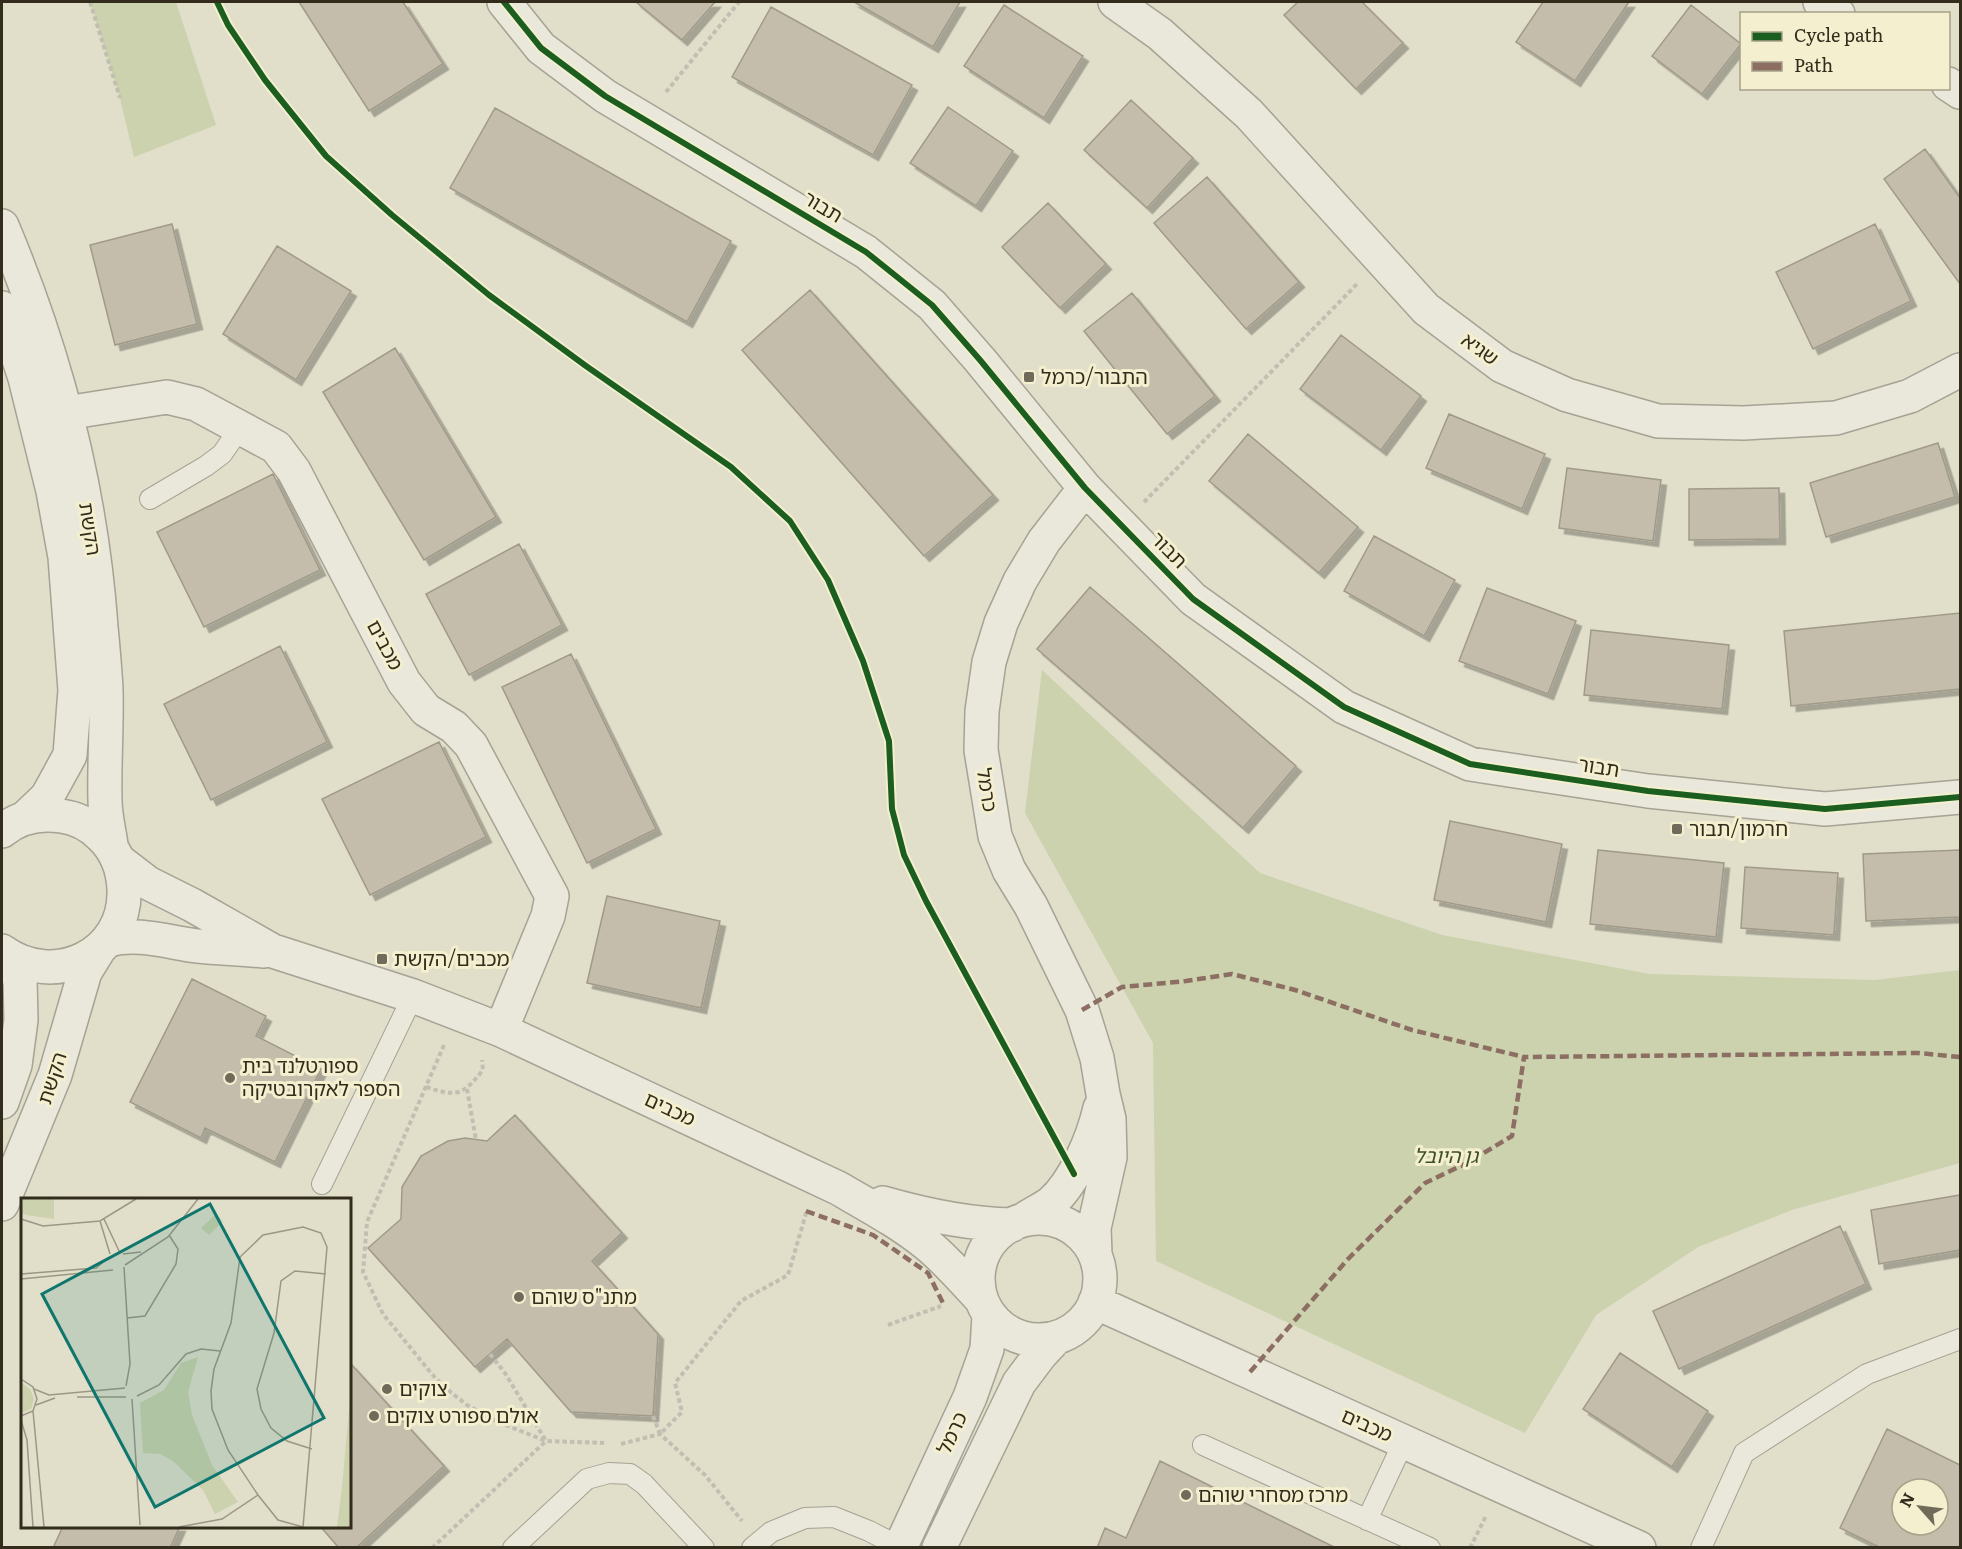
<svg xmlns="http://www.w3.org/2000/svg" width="1962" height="1549" font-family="Literata,'Noto Sans Hebrew',serif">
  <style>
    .green { fill: #cbd2ad }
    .building { fill: #c4bdab; stroke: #a19a8a; stroke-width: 1.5; fill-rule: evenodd; filter: url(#shadow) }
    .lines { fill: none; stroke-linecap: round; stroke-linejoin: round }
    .service-casing { stroke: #a6a294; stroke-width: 22 }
    .minor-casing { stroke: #a6a294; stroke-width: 36 }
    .tertiary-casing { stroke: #a6a294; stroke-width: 36 }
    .path { stroke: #c2bfb2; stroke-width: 4; stroke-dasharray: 4.5 3; stroke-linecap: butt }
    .service { stroke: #eae7db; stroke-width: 20 }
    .minor { stroke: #eae7db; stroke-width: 33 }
    .tertiary { stroke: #eae7db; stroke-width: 33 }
    .quiet { stroke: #8d6e63; stroke-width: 4.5; stroke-dasharray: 9 4.5; stroke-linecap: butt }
    .cycleway-casing { stroke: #f3efcf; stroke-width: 10 }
    .cycleway { stroke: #1b5e20; stroke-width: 6 }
    .poi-dot { fill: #706a5a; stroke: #f3efcf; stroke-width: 2 }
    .labels { text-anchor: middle; stroke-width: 6; stroke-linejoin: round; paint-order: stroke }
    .street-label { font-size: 20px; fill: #332c1d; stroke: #f3efcf }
    .poi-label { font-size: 20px; fill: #332c1d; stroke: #f3efcf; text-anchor: start }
    .park-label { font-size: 20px; font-style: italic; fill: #3c4f25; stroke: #f3efcf }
    .inset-road { fill: none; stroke: #9b9785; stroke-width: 1.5 }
    .view { fill: #0f766e; fill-opacity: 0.15; stroke: #0f766e; stroke-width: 3 }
    .inset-edge { fill: none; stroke: #332c1d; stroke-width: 3 }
  </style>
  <defs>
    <filter id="shadow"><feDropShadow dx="5.5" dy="5.5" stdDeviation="0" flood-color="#0004"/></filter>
  </defs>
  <rect width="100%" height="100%" fill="#e1deca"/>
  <path class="green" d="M90 2H176L216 125 134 157 120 98Z
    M1042 670 1260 873 1442 935 1650 974 1875 980 1960 970V1163L1792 1210 1698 1247 1596 1315 1525 1433 1156 1261 1153 1043 1025 813Z"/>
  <path class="building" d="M299 2H403L443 64 369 111Z
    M636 2H715L682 40Z
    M854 2H960L933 47Z
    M1298 2H1362L1403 43 1356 89 1284 15Z
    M1543 2H1629L1575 81 1516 42Z
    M1004 5 1083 56 1044 118 964 66Z
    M1691 5 1741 44 1702 94 1652 56Z
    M771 7 912 85 873 155 732 77Z
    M1131 100 1193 158 1147 208 1084 150Z
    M948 107 1013 151 976 206 910 163Z
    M495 108 731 241 687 322 450 188Z
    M1925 149 1960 198V284L1884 179Z
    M1207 177 1299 282 1246 329 1154 223Z
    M1048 203 1106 264 1060 308 1002 247Z
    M172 224 197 324 115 345 90 245Z
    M1875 224 1911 301 1813 349 1776 272Z
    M277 246 351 291 296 380 223 334Z
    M810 290 993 495 924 556 742 350Z
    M1132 293 1215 396 1167 434 1084 331Z
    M1341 335 1421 396 1381 450 1300 389Z
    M395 348 496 517 424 560 323 392Z
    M1449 414 1545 454 1522 509 1426 468Z
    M1248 434 1358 527 1319 573 1209 481Z
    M1938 443 1955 497 1826 537 1810 483Z
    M1567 468 1661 480 1653 541 1559 528Z
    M273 474 320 570 204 627 157 532Z
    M1779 488 1780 539 1689 540V489Z
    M1374 536 1455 580 1424 636 1344 591Z
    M519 544 562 625 469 675 426 594Z
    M1090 587 1296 766 1243 828 1037 649Z
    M1487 588 1576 621 1548 694 1459 661Z
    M1960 613V689L1791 706 1784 631Z
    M1591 630 1729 645 1722 709 1584 695Z
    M280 646 327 742 211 800 164 704Z
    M571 654 656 829 587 863 502 687Z
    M439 742 486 837 370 895 322 799Z
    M1450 821 1562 844 1546 922 1434 900Z
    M1598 850 1724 863 1716 937 1590 924Z
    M1960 850V917L1866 921 1863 854Z
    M1745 867 1838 873 1834 935 1741 928Z
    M607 896 720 921 701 1008 587 983Z
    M192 979 266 1016 256 1036 321 1069 275 1162 205 1128 201 1138 130 1102Z
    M515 1115 622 1233 592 1261 658 1334 653 1416 571 1412 507 1339 475 1367 368 1248 401 1219 402 1187 421 1156 448 1141 465 1138 487 1141Z
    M1960 1195V1250L1879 1264 1871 1210Z
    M1840 1226 1866 1284 1679 1369 1653 1311Z
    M1620 1353 1708 1411 1672 1467 1583 1409Z
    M351 1364 444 1466 356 1548H339L320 1526H350Z
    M1887 1429 1960 1465V1548H1881L1840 1528ZM1902 1489H1938V1525H1902Z
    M1160 1461 1336 1548H1097L1105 1528 1126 1538Z
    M63 1526H180L170 1548H53Z"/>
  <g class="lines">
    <defs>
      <path id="service" d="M150 499 206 466 222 454 240 428
        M322 1184 413 996
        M1203 1445 1430 1548
        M1367 1520 1404 1441
        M513 1548 587 1479 609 1473 630 1474 644 1484 704 1548
        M752 1548 771 1532 805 1518 834 1517 869 1531 900 1547
        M1701 1548 1744 1453 1867 1374 1960 1339"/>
      <path id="minor" d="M504 2 541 48 605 96 866 252 932 305 980 360 1085 488 1193 599 1344 707 1470 764 1648 791 1825 809 1960 797
        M1115 2 1160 34 1249 114 1426 309 1502 366 1567 395 1658 421 1744 423 1836 418 1910 396 1960 370
        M1820 2 1838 14
        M1948 84 1960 92
        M66 413 167 397 196 404 276 447 294 471 404 682 426 710 454 727 471 745 552 896 548 916 501 1030
        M1085 488 1044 541 1020 581 1001 623 989 662 982 711 981 750 995 836 1009 870 1031 906 1082 1010 1097 1058 1103 1094 1109 1119 1110 1157 1094 1228 1095 1254
        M118 860 148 883 192 905 273 951 413 996 501 1030 838 1188C869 1206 901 1223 929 1246 948 1262 964 1281 981 1299
        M108 940C138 932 167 942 197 946 219 948 242 949 264 951
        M883 1203C925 1215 967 1224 1012 1225
        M978 1279a61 61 0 1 1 122 0a61 61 0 1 1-122 0Z
        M1023 1220C1032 1214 1043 1209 1051 1203 1075 1182 1093 1138 1100 1108
        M1095 1302 1639 1548
        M900 1548 970 1397 987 1349 989 1315
        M939 1548 1019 1383 1040 1355 1055 1339"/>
      <path id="tertiary" d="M2 226C56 354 91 487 101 627 103 648 105 669 106 690 107 727 104 763 105 800 105 815 109 830 111 845
        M2 308 25 378 53 491 65 557 75 690 70 755 47 797 25 818
        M2 831C19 817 40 813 61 816 77 818 90 825 101 836 116 850 123 868 124 889 127 955 54 989 2 951
        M2 955 20 978 21 1020 15 1065 2 1102
        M2 1204 55 1075 85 972 98 951"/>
    </defs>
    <use href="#service" class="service-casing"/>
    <use href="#minor" class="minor-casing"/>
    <use href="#tertiary" class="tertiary-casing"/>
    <path class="path" d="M90 2 120 98
      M666 92 739 2
      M1144 502 1357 284
      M444 1045 367 1222 363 1272 383 1314 431 1373 444 1387 467 1405 498 1422 546 1441 604 1443
      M426 1087C457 1097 462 1096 483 1070L482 1060
      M467 1089 476 1140
      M888 1325 941 1306
      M490 1354 505 1373 546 1441
      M653 1416 660 1434 682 1412 675 1383 741 1301 788 1275 807 1210
      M621 1444 660 1434 705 1475 742 1521
      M432 1548 546 1441
      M1470 1548 1486 1516"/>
    <use href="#service" class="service"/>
    <use href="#minor" class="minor"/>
    <use href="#tertiary" class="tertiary"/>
    <path class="quiet" d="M1082 1010 1122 987 1186 981 1232 974 1295 990 1412 1030 1524 1057
      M806 1211 873 1235 928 1273 944 1305
      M1250 1372 1348 1259 1425 1183 1467 1163 1512 1136 1524 1057 1918 1053 1960 1057"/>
    <defs>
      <path id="cycleway" d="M217 2 228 25 265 80 326 156 392 215 489 295 586 366 731 467 790 521 828 580 863 661 889 741 892 809 904 855 926 901 1074 1174
        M504 2 541 48 605 96 866 252 932 305 980 360 1085 488 1193 599 1344 707 1470 764 1648 791 1825 809 1960 797"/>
    </defs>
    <use href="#cycleway" class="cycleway-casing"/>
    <use href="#cycleway" class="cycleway"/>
  </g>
  <g class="poi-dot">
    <rect x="1023" y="371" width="12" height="12" rx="3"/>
    <rect x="1671" y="823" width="12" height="12" rx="3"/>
    <rect x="376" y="953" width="12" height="12" rx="3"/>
    <circle cx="230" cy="1078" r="6"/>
    <circle cx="519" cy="1297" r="6"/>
    <circle cx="387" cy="1389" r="6"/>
    <circle cx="374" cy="1416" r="6"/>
    <circle cx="1186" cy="1495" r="6"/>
  </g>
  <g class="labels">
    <g class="street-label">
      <text transform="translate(823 207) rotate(31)" y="7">תבור</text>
      <text transform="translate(1480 349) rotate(36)" y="7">שגיא</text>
      <text transform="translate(90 529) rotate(81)" y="7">הקשת</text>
      <text transform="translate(1169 550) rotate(45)" y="7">תבור</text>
      <text transform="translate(385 645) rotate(62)" y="7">מכבים</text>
      <text transform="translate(1599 767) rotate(9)" y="7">תבור</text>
      <text transform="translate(987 790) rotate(81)" y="7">כרמל</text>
      <text transform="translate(52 1078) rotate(-72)" y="7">הקשת</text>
      <text transform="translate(670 1109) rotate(25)" y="7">מכבים</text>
      <text transform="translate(1367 1425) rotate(24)" y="7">מכבים</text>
      <text transform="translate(952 1433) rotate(-65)" y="7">כרמל</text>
    </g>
    <g class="poi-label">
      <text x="1041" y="384">התבור/כרמל</text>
      <text x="1689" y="836">חרמון/תבור</text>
      <text x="394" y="966">מכבים/הקשת</text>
      <text x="242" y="1073">ספורטלנד בית<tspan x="242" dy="23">הספר לאקרובטיקה</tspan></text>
      <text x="531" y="1304">מתנ"ס שוהם</text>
      <text x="399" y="1396">צוקים</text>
      <text x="386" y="1423">אולם ספורט צוקים</text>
      <text x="1198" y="1502">מרכז מסחרי שוהם</text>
    </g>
    <g class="park-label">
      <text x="1446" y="1163">גן היובל</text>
    </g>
  </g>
  <g transform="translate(21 1198)">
    <rect width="330" height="330" fill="#e1deca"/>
    <path d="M0 1H33V21L5 17 0 14ZM195 16 202 23 188 37 180 30ZM177 159 167 194 171 217 191 267 217 304 194 316 182 292 152 263 139 256 122 255 119 205 143 192 160 165ZM0 185 9 191 13 201 10 211 0 215ZM330 190V329H316L321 290Z" fill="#cbd2ad"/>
    <path class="inset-road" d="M0 21 22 28 79 23 115 1M83 21 99 55M79 23 89 56M282 29 300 35 306 49 282 329 257 322 237 297 207 252 191 211 190 193 193 171 210 125 219 59 242 37ZM102 56 120 54M104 67 147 39 177 1M103 69 109 166 105 188M0 76 75 70 86 61M0 81 92 72M106 120 124 118 155 66 157 51 148 37M0 181 12 189 16 201 12 213 0 218M13 191 28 197 104 190M116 198 138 187 165 156 180 151 199 153M56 199H105M111 201 119 327M15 207 34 200M12 213 23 329M0 222 6 242 12 329M291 251 266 243 250 230 240 211 236 191 253 135 260 83 274 73 305 76M158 329 201 321 237 297"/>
    <path class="view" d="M189 6 303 220 134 309 21 96Z"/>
    <rect width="330" height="330" class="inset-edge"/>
  </g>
  <rect width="1962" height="1549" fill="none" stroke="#332c1d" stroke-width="6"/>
  <rect x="1740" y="12" width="210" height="78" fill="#f3efcf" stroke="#a6a188" stroke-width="1.5"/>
  <rect x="1752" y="32" width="30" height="9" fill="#1b5e20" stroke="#a6a188" stroke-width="1.5"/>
  <text x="1794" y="42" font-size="18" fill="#332c1d">Cycle path</text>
  <rect x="1752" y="62" width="30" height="9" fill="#8d6e63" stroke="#a6a188" stroke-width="1.5"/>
  <text x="1794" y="72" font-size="18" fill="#332c1d">Path</text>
  <g transform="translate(1920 1507) rotate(298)"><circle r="28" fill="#f3efcf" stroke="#a6a188" stroke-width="1.5"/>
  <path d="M0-4.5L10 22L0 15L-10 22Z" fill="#706a5a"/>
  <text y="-9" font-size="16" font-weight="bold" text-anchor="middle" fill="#332c1d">N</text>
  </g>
</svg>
